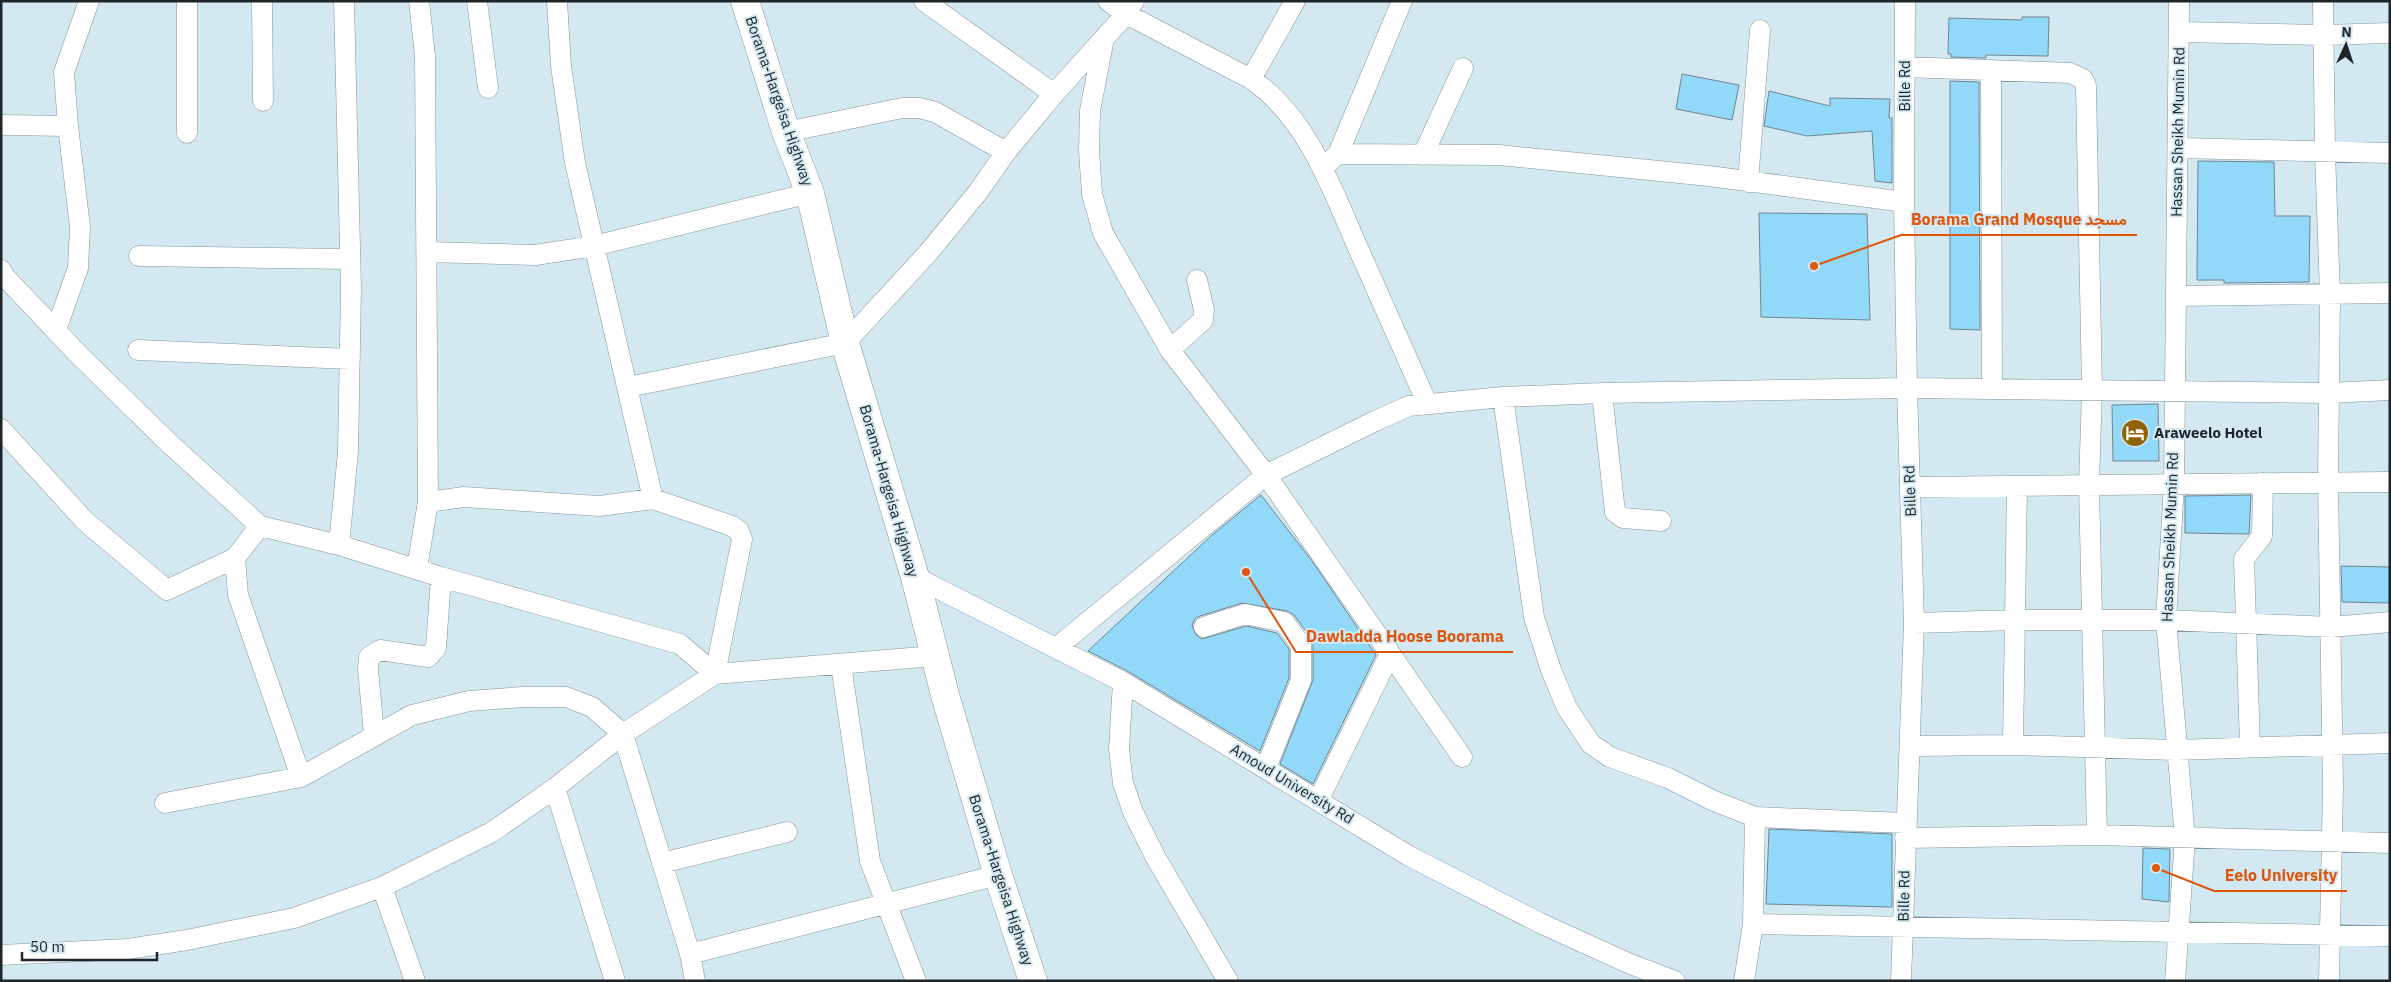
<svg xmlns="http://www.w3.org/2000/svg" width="2391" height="982" font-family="'IBM Plex Sans',Vazirmatn,sans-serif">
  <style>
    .building { fill: #92d9f9; stroke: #71848c }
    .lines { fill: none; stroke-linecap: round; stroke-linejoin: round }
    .minor-casing { stroke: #82959e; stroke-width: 21 }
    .highway-casing { stroke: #82959e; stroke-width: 29 }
    .minor { stroke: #fff; stroke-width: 20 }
    .highway { stroke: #fff; stroke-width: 28 }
    .labels { text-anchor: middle; stroke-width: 4; stroke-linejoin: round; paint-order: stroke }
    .street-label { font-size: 15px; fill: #1e2529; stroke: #d4e8f2 }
    .poi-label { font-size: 15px; font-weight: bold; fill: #1e2529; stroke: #d4e8f2; text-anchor: start }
    .leader { fill: none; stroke: #de560d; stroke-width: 2 }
    .callout-dot { fill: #de560d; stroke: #d4e8f2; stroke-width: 2 }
    .callout-label { font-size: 16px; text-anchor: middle; font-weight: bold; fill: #de560d; stroke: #d4e8f2; stroke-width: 4; stroke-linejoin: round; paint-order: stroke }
  </style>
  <rect width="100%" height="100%" fill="#d4e8f2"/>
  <path class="building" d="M2022 17H2049L2048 56 1986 55V58L1951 57V54H1948L1949 18 2022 20Z
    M1682 74 1739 85 1732 120 1676 109Z
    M1950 81 1979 82 1980 330 1950 329Z
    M1769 91 1830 106V98L1890 99 1889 118H1892V183L1875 181 1872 131 1807 136 1764 126Z
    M2198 161 2274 162 2275 216H2310L2309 282 2224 283V280H2197Z
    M1759 213 1867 214 1870 320 1761 317Z
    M2158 404 2159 461H2113L2112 405Z
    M1261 495 1312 561 1376 655 1313 784 1280 764 1313 680V645L1311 638 1294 615 1287 611 1242 603 1200 616 1195 619 1192 625 1196 635 1202 639 1246 626 1277 633 1289 649V678L1260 751 1129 672 1088 651 1212 535Z
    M2251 495 2249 534 2185 533V496Z
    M2341 566 2390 567V603L2342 602Z
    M1769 829 1892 834V907L1766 904Z
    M2143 848 2170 849 2169 902 2142 899Z"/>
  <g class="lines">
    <defs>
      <path id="minor" d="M262 1 263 101
        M477 1 488 88
        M557 1 561 66 575 163 653 499 732 526 739 531 742 539 715 674
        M924 1 1054 94
        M1108 1 1126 14 1251 79C1310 119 1334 195 1362 257 1384 306 1405 354 1427 403
        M2323 1 2325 152 2330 294 2328 482 2333 788 2329 981
        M2180 32 2324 35 2390 33
        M1104 38 1090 111 1089 151 1092 194 1103 233 1170 350 1266 475 1462 757
        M1905 67 2070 73 2083 79 2086 86 2092 390 2089 485 2097 835
        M1991 70 1992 389
        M1251 79 1295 1
        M1 125 68 126
        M786 132 902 108H919L935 112 1006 152
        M187 133V1
        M2178 148 2390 153
        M1338 154 1499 155 1709 176 1904 202
        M1423 155 1463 68
        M1329 162 1338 154 1402 1
        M1748 182 1760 30
        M427 252 535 255 594 246 810 193
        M139 256 350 259
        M1 270 5 277 79 355 169 443 260 526 339 545 441 577 680 644 715 674
        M2176 296 2390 293
        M56 330 78 268 80 227 68 126 64 72 89 1
        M138 350 350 359
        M1170 350 1203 320 1204 310 1197 280
        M628 387 845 343 928 253 978 192 1006 152 1054 94 1126 14 1134 1
        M1602 393 1615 512 1623 518 1661 521
        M1503 397 1534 617 1551 670 1567 708 1591 744 1610 757 1668 778 1714 801 1755 817 1906 823
        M1 429 85 521 167 590 235 558
        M1910 487 2390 482
        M428 502 464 497 599 506 653 499
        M260 526 235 558 238 595 301 777
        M339 545 348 452 351 288 344 1
        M417 568 428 502 425 56 419 1
        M915 577 1123 682 1409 856 1540 923 1628 963 1675 981
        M1914 623 2015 620H2166L2331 627 2390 622
        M1204 627 1245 614 1284 622 1301 645V680L1266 768
        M1056 648 1266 475 1375 421 1409 406 1503 397 1602 393 1907 388 2329 393 2390 390
        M841 665 870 861 916 981
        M1123 682 1119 749 1123 783 1133 812 1156 858 1228 981
        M374 734 368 669 369 657 380 650 428 657 436 648 441 577
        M2013 745 2017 486
        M1910 746 2013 745 2176 750 2390 743
        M2250 746 2244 559 2262 536 2263 483
        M555 788 615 981
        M1319 799 1390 654
        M165 803 301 777 412 715 469 701 523 697H566L592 707 623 734 690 954 695 981
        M1905 838 2097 835 2390 843
        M662 863 787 832
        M382 887 415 981
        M1753 924 2390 936
        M690 954 998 875
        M1 955 128 949 187 940 294 918 382 887 492 832 555 788 623 734 715 674 935 656
        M1744 981 1753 924 1755 817
        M1901 981 1914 623 1907 388 1904 202 1905 1
        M2175 981 2185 838 2166 620 2174 484 2179 1"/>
      <path id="highway" d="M745 1 786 132 810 193 845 343 915 577 945 695 998 875 1033 981"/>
    </defs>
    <use href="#minor" class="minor-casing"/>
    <use href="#highway" class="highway-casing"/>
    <use href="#minor" class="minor"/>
    <use href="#highway" class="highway"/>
  </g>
  <defs>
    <symbol id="hotel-disc" viewBox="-11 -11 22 22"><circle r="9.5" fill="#8e6309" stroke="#d4e8f2"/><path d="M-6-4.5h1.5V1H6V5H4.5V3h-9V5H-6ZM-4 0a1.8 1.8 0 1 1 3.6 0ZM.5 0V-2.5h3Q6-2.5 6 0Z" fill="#fff"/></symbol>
  </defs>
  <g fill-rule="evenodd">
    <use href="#hotel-disc" x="2119" y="417" width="32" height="32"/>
  </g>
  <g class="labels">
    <g class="street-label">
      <text transform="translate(1905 86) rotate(-90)" y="5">Bille Rd</text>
      <text transform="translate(779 101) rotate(71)" y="5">Borama-Hargeisa Highway</text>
      <text transform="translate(2178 132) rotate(-89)" y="5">Hassan Sheikh Mumin Rd</text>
      <text transform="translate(889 491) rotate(74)" y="5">Borama-Hargeisa Highway</text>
      <text transform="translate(1910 491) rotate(-92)" y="5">Bille Rd</text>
      <text transform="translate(2170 537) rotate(-88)" y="5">Hassan Sheikh Mumin Rd</text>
      <text transform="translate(1292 784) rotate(31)" y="5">Amoud University Rd</text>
      <text transform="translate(1001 880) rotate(72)" y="5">Borama-Hargeisa Highway</text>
      <text transform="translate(1904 896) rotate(-89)" y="5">Bille Rd</text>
    </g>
    <g class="poi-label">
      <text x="2154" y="438">Araweelo Hotel</text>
    </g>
  </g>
  <path class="leader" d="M1814 266L1901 235H2137M1246 572L1296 652H1513M2156 868L2214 891H2347"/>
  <g class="callout-dot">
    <circle cx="1814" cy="266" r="5"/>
    <circle cx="1246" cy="572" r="5"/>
    <circle cx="2156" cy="868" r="5"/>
  </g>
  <g class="callout-label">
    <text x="2019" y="225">Borama Grand Mosque مسجد</text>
    <text x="1405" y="642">Dawladda Hoose Boorama</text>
    <text x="2281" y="881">Eelo University</text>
  </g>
  <rect width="2391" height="982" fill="none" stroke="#1e2529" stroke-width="5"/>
  <g transform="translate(2346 45) rotate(3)" stroke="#d4e8f2" stroke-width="4" paint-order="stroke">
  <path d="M0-4L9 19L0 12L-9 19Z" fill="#1e2529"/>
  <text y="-8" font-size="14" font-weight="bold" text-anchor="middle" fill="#1e2529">N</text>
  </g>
  <path d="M22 952v8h135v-8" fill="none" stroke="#1e2529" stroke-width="2.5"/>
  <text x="30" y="952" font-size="15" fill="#1e2529" stroke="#d4e8f2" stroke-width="4" paint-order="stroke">50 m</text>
</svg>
